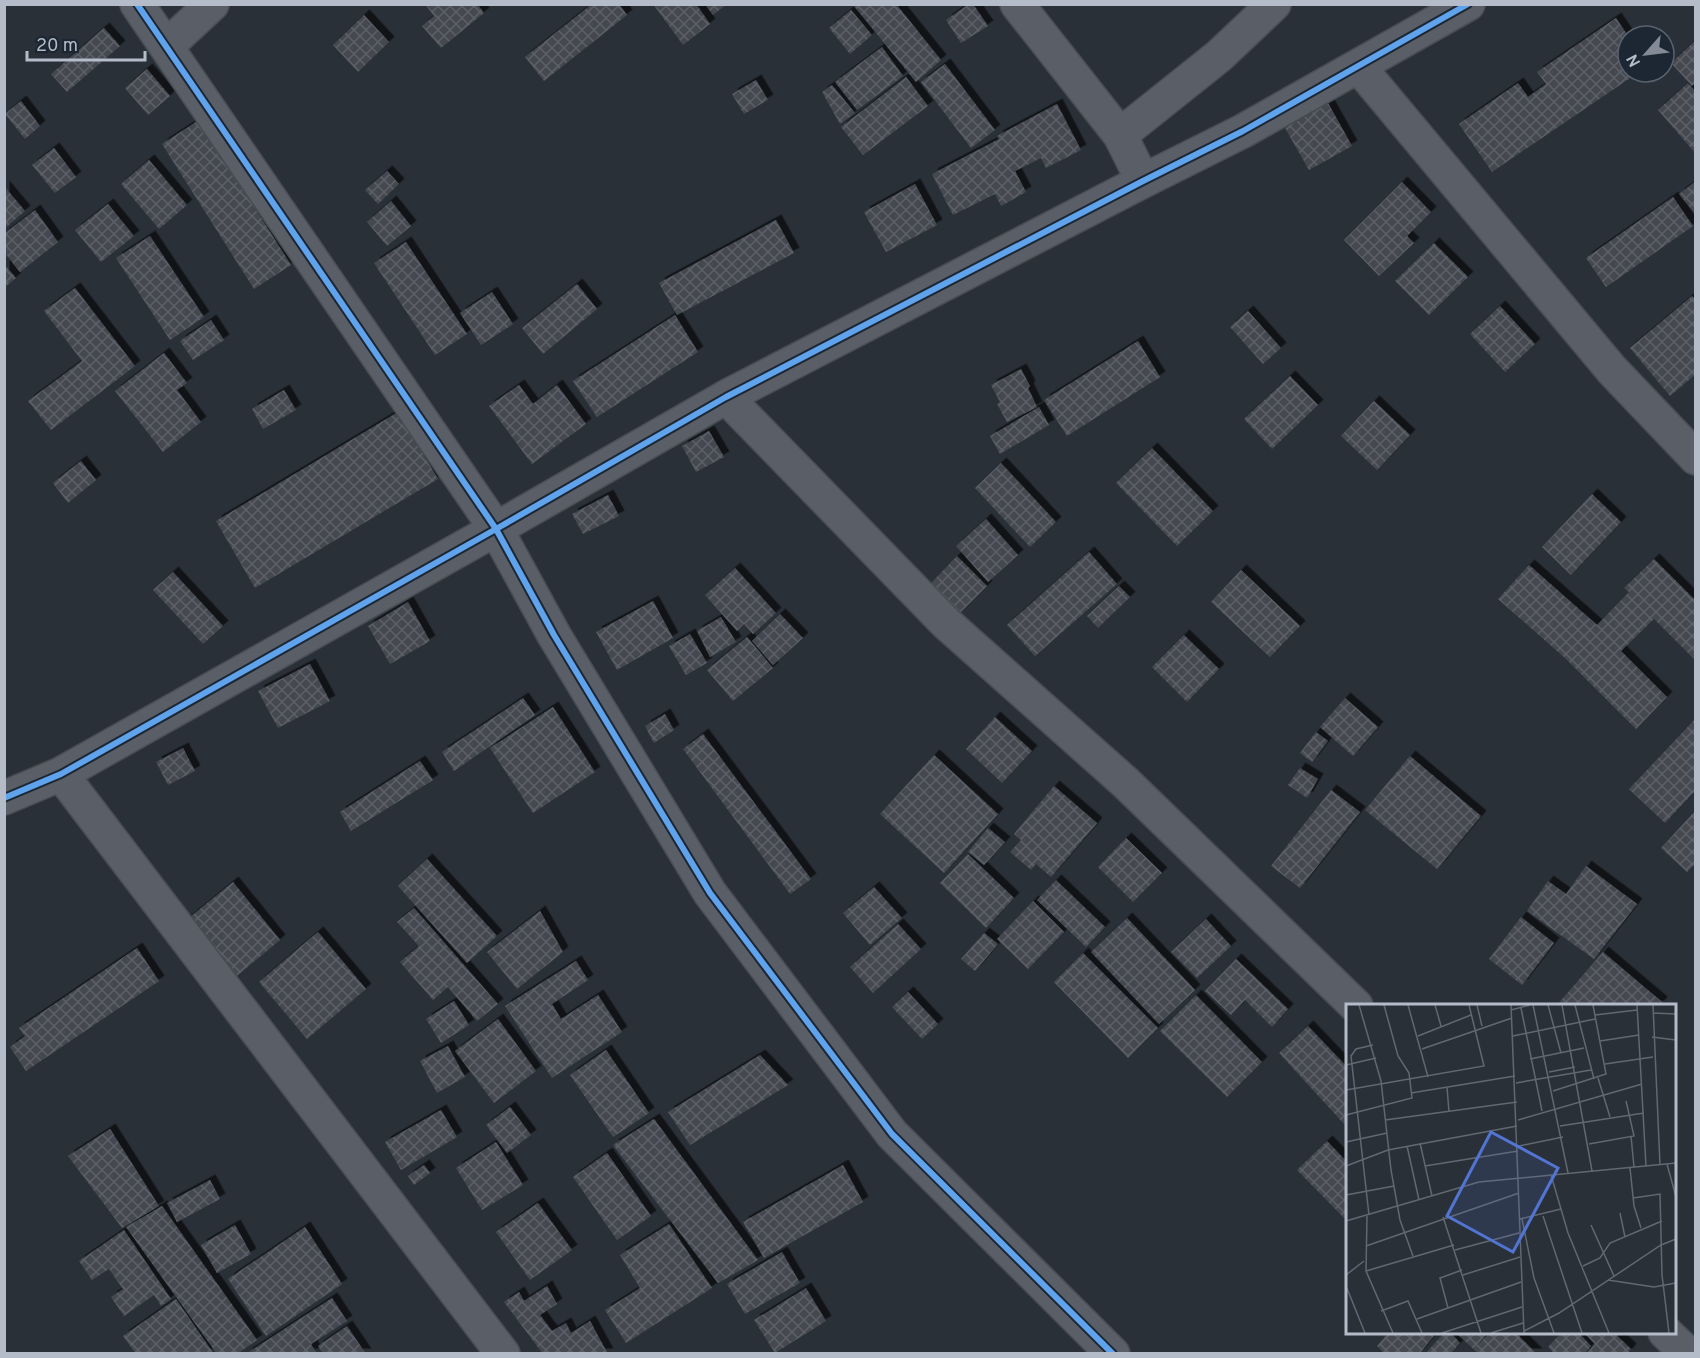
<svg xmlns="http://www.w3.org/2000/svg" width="1700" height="1358" font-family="Overpass,sans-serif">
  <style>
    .building { fill: url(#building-cross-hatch); filter: url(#shadow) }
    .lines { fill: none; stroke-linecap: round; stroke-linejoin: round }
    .street-casing { stroke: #484c53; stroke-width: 36 }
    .street { stroke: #5a5e66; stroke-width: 33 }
    .cycleway-casing { stroke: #1d2633; stroke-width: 10 }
    .cycleway { stroke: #60a3ed; stroke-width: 6 }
    .inset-road { fill: none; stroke: #616872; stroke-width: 1.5 }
    .view { fill: #5274d3; fill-opacity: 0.15; stroke: #5274d3; stroke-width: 3 }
    .inset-edge { fill: none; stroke: #b4bcc9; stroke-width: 3 }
  </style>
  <defs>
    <pattern id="building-cross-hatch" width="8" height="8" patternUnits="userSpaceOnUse" patternTransform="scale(1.5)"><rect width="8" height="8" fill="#444950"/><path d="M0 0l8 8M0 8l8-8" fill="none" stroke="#5d6168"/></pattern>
    <filter id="shadow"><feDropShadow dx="5.5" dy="-5.5" stdDeviation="0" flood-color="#0009"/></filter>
  </defs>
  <rect width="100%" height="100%" fill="#2a3038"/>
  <path class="building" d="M425 4H477L484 13 441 48 422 26 434 16Z
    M592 4H619L627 15 544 81 525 57Z
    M653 4H696L710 24 683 45Z
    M705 4H727L713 15Z
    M856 4H896L941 60 916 82 854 6Z
    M969 4H973L988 26 961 43 946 20Z
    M851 10 872 35 850 54 829 28Z
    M364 15 389 42 358 72 333 45Z
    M1616 18 1628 36V72H1639L1492 172 1459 124 1518 83 1528 97 1546 84 1537 72Z
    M104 28 120 46 67 92 51 74Z
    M1696 40V82L1692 86 1671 63Z
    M882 47 903 76 857 110 835 82Z
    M945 64 995 130 971 148 921 82Z
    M147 69 170 96 148 115 125 88Z
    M906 77 928 106 863 155 841 127Z
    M756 80 768 100 744 114 732 94Z
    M1688 83 1696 92V154L1658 110Z
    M832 85 855 113 840 124 822 92Z
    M21 101 40 126 25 139 5 114Z
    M1328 103 1352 146 1309 170 1285 128Z
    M1057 104 1081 150 1046 168 1041 158 1015 171 1026 192 1001 206 995 194 953 215 932 174 999 139 997 136Z
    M199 120 291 265 254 289 162 144Z
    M54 148 76 177 55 193 32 165Z
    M149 160 187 205 159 229 121 184Z
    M387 171 399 184 378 204 365 190Z
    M1696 181V215L1679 194Z
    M1402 182 1431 212 1407 236 1414 243 1379 276 1344 240Z
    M915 184 937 225 886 252 864 212Z
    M4 186 25 211 4 229Z
    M1673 197 1693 226 1606 287 1586 258Z
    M391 201 411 226 387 246 367 222Z
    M108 204 134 236 101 262 75 230Z
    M35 210 58 242 20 272 4 252V234Z
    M776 220 794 253 677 315 659 283Z
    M150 236 204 317 170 340 116 258Z
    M406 242 467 334 435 355 374 263Z
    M1434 243 1468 277 1429 315 1395 281Z
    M4 264 16 278 4 288Z
    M577 284 597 309 543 354 522 328Z
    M75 288 135 366 51 430 28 401 82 361 44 311Z
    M492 292 513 324 481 345 460 313Z
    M1692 296 1696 300V374L1670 396 1630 348Z
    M1500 306 1535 344 1505 372 1470 334Z
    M1248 311 1281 348 1263 364 1230 327Z
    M675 315 698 352 597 417 573 381Z
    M211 320 224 340 193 360 180 341Z
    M1138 341 1160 377 1067 436 1044 400Z
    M164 353 187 383 177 390 201 422 163 452 115 391Z
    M1021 369 1030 386 1028 388 1037 407 1007 422 997 404 1000 402 991 385Z
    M1290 376 1318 405 1272 449 1244 419Z
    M519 385 533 404 557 385 586 424 532 464 489 406Z
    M284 390 296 410 263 429 252 409Z
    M1374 401 1410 435 1377 470 1341 436Z
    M1039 407 1049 425 1000 454 990 436Z
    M398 412 438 479 255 588 216 521Z
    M709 431 724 457 696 472 682 446Z
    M1152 448 1213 511 1177 546 1116 483Z
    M81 461 96 480 68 503 53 483Z
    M1001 463 1056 522 1030 547 975 488Z
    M1592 494 1621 522 1571 575 1542 547Z
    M608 495 619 516 583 534 572 514Z
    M986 519 1018 555 988 582 956 546Z
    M1089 552 1117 584 1035 656 1007 625Z
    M957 556 987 586 959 614 930 584Z
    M1654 559 1696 601V661L1654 619 1621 651 1667 697 1636 729 1566 659 1498 599 1529 565 1597 625 1629 592 1624 588Z
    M735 568 776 613 753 634 744 624 737 631 705 595Z
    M1241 570 1300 626 1270 657 1211 602Z
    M173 572 223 626 203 644 153 590Z
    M1119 586 1130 597 1098 628 1087 616Z
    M653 601 673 638 617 670 596 632Z
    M408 602 430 641 390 664 368 626Z
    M780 614 803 638 773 665 752 641Z
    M721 617 736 642 710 657 697 631Z
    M690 634 707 663 686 675 669 646Z
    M1184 635 1219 669 1187 702 1152 667Z
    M747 637 773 668 733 701 707 670Z
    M310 664 330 701 278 728 258 691Z
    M523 698 535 715 454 771 442 752Z
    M1345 698 1378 727 1353 756 1320 727Z
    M553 707 595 772 533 813 490 748Z
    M665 714 674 730 654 743 645 726Z
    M995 717 1032 751 1002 783 966 749Z
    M1696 718V790L1665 823 1629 789Z
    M1316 732 1328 741 1312 762 1300 753Z
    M703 734 811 879 790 894 683 749Z
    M183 748 195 771 168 785 156 762Z
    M934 755 998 814 944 873 880 814Z
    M1410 756 1481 816 1437 869 1365 810Z
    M420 761 433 780 351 831 340 812Z
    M1300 768 1318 779 1307 798 1288 785Z
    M1054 786 1097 823 1051 877 1036 864 1031 870 1010 852 1021 840 1014 834Z
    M1331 790 1360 812 1300 888 1271 866Z
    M1696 810V863L1687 872 1661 848Z
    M988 828 1005 842 984 865 968 852Z
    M1126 838 1162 873 1133 902 1098 867Z
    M968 854 1014 898 986 928 940 883Z
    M427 859 497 936 467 963 398 886Z
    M1586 866 1637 904 1594 959 1527 911 1548 881 1566 894Z
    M1056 880 1105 927 1086 947 1037 900Z
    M233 882 280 940 232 980 184 922Z
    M874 887 902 918 870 945 843 913Z
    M1033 901 1064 932 1028 969 997 939Z
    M414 908 498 1004 477 1021 448 987 433 1000 400 962 419 946 397 922Z
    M540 911 563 952 517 989 487 952Z
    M1521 917 1554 943 1522 985 1489 959Z
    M1127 918 1195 990 1159 1024 1091 952Z
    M1206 919 1231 946 1197 978 1171 952Z
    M898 924 921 949 873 993 850 967Z
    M318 932 366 989 307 1039 259 982Z
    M984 933 998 944 975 971 961 959Z
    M137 948 159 981 26 1071 10 1047 25 1036 19 1028Z
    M1603 952 1662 1002 1659 1006H1556Z
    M1083 953 1158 1028 1128 1058 1054 982Z
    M1236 959 1288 1009 1272 1027 1245 1000 1231 1015 1205 991Z
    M576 961 588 980 552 1004 561 1019 598 995 622 1032 552 1078 505 1006Z
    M908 992 938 1024 922 1039 892 1007Z
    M1196 995 1262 1062 1227 1097 1160 1031Z
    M454 1001 469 1025 441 1043 426 1019Z
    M498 1019 536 1071 494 1103 455 1051Z
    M1308 1026 1348 1068V1123L1345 1125 1279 1053Z
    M448 1046 465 1077 437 1093 420 1061Z
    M606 1050 649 1113 613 1137 570 1075Z
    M760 1055 788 1085 690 1145 668 1112Z
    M510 1107 531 1135 507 1153 486 1125Z
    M441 1110 457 1137 401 1170 385 1142Z
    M654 1119 758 1260 718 1283 613 1145Z
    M110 1129 159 1206 122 1228 68 1156Z
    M1327 1141 1348 1163V1222L1297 1170Z
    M496 1142 523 1185 482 1210 456 1168Z
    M607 1153 651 1216 617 1240 573 1177Z
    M424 1165 430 1173 414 1185 408 1176Z
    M843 1165 863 1202 764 1258 743 1222Z
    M210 1180 220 1199 177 1222 167 1203Z
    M538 1203 572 1250 530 1280 496 1232Z
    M162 1206 257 1340 237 1354H217L126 1227Z
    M669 1224 712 1288 626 1343 605 1310 640 1288 620 1255Z
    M235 1225 251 1254 217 1273 201 1245Z
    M305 1227 342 1284 266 1336 228 1279Z
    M124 1230 171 1299 161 1306 154 1295 124 1316 111 1297 123 1289 109 1269 92 1280 79 1261Z
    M782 1252 800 1283 745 1314 727 1284Z
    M547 1286 557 1304 540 1315 552 1331 566 1323 571 1333 590 1321 608 1354H543L504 1302 519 1292 524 1301Z
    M806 1288 826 1321 775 1353 754 1320Z
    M332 1298 347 1321 311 1344 317 1354H246Z
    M176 1299 214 1354H136L123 1336Z
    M347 1326 366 1354H323L318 1346Z
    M1389 1332H1437L1419 1354H1385L1377 1346Z
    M1445 1332H1450L1460 1343 1450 1354H1425Z
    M1455 1332H1488L1476 1347 1490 1332H1515L1537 1354H1479Z
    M1562 1332H1578L1591 1346 1584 1354H1555L1548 1347Z
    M1583 1332H1613L1631 1349 1627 1354H1586L1595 1344Z"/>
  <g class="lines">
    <defs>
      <path id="street" d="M137 4 496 529 554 635 710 893 892 1134 1113 1354
        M1017 4 1120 135 1143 181
        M167 46 212 4
        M1359 67 1612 370 1696 458
        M1120 135 1219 56 1274 4
        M726 397 946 623 1126 783 1356 1006
        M61 774 503 1354
        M4 798 61 774 496 529 726 397 1143 181 1243 131 1468 4
        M1665 1332 1688 1354"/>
    </defs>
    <use href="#street" class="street-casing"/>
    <use href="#street" class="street"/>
    <defs>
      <path id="cycleway" d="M137 4 496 529 554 635 710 893 892 1134 1113 1354
        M4 798 61 774 496 529 726 397 1143 181 1243 131 1468 4"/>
    </defs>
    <use href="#cycleway" class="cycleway-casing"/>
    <use href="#cycleway" class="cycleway"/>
  </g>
  <g transform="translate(1346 1004)">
    <rect width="330" height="330" fill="#2a3038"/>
    <path class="inset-road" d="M13 1 35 77 45 166 54 216 67 252M62 1 82 73M89 1 95 22M131 1 136 22M165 1 178 329M187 1 222 169M202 1 215 49M216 1 246 167M229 1 248 75M291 1 300 162M307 1 314 161M175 4 196 107M165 6 184 1M307 9 330 10M249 11 291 6M72 32 125 11M167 32 249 15M306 33 330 36M254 37 293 31M76 45 166 14M184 55 238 44M259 60 307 53M0 61 30 54M203 68 229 63M252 74 264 113M170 79 245 66M101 83 103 108M0 86 138 62 123 1M207 87 260 70 247 1M65 89 169 72M0 111 66 94 63 69 52 52 38 1M39 116 171 98M172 116 296 80M214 122 298 109M285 132 288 163M0 138 41 129M74 139 86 192M243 140 288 132 280 97M61 142 73 196M173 142 217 133M321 160 330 193M0 162 42 146 171 122M79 162 172 147M284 164 288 202 295 224M205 171 222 229 263 329M0 191 48 182M287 194 314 190 316 271 323 329M274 209 279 233M23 211 5 52 10 45 27 41M21 212 20 267 47 329M197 212 236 329M97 213 135 329M174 215 215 205M176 215 188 274 208 329M0 217 133 178 330 159M245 221 268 272M20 242 173 189M109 246 173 229M237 262 254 254 264 239 316 217M20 267 108 241M0 271 18 257M117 271 174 253M262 276 308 283 330 279M0 282 19 329M102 304 94 274 116 266M35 307 62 297 76 329M71 315 175 278M178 327 213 309 315 241 330 235M96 329 176 303M145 329 177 319"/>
    <path class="view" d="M145 128 212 164 167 248 101 212Z"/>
    <rect width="330" height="330" class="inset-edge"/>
  </g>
  <rect width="1700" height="1358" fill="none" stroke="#b4bcc9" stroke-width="12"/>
  <g transform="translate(1646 54) rotate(242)"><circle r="28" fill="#1d2633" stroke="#59626f" stroke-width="1.5"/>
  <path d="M0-4.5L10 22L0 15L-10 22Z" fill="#848b96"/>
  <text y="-9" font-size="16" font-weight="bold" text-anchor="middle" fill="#b4bcc9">N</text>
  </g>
  <path d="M27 51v9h118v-9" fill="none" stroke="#b4bcc9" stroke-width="3"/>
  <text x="36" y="51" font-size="18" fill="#b4bcc9" stroke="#1d2633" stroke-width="4.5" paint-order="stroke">20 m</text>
</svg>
